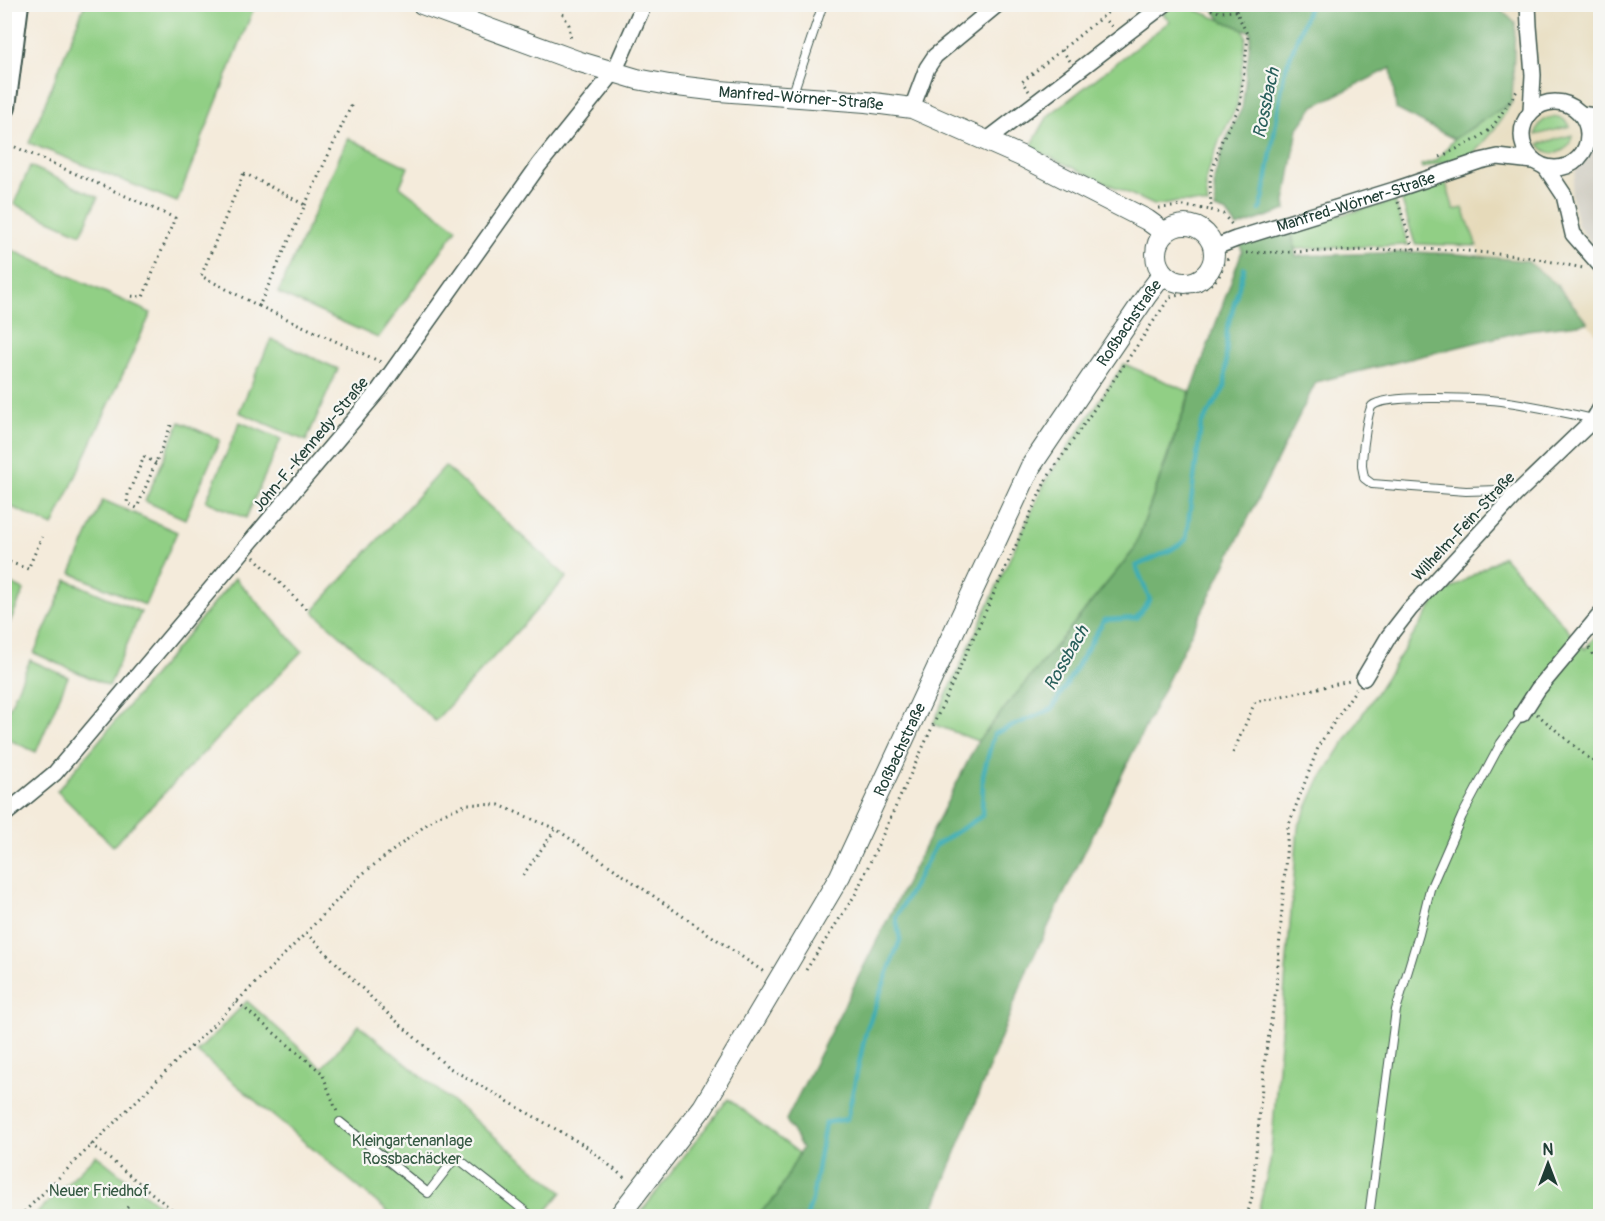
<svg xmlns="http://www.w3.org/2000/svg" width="1605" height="1221" font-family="Pangolin,sans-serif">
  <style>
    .built { fill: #e6daba }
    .industrial { fill: #c8c4b8 }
    .green { fill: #91cf85; stroke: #58865c; stroke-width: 1.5 }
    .forest { fill: #74b272; stroke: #4a7853; stroke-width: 1.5 }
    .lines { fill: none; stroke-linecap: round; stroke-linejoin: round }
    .stream { stroke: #3cadb5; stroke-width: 4.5 }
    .service-casing { stroke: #3f574d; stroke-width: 10 }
    .minor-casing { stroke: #3f574d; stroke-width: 18 }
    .tertiary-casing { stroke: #3f574d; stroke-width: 22 }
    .secondary-casing { stroke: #3f574d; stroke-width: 26 }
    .path { stroke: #3f574d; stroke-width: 3; stroke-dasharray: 1.5 4.5; stroke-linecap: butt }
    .service { stroke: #fff; stroke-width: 8 }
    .minor { stroke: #fff; stroke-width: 15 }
    .tertiary { stroke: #fff; stroke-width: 20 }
    .secondary { stroke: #fff; stroke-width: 22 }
    .labels { text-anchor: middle; stroke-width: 4.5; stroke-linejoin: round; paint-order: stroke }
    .street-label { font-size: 16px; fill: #1f3d34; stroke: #f6f6f2 }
    .park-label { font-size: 16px; fill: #365a44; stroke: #f6f6f2 }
    .water-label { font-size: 18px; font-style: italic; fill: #285f5b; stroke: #f6f6f2 }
  </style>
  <rect width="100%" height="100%" fill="#f6f6f2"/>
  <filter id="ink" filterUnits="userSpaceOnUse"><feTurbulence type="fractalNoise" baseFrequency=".0167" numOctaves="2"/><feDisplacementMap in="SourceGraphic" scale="12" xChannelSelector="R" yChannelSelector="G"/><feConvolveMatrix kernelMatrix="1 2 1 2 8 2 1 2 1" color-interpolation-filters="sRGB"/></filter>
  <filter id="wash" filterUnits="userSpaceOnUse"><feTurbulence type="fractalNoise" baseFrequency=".008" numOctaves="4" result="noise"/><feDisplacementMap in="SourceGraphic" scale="24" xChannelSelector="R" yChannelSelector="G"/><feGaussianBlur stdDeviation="1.35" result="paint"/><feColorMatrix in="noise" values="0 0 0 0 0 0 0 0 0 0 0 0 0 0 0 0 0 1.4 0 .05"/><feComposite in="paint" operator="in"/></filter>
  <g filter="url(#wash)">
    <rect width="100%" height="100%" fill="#f4ebdb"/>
    <path class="built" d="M1496 5H1600V133L1591 139 1577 165 1571 193 1597 251 1600 254V339L1556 284 1527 261 1480 256 1463 208 1454 211 1445 180 1477 170 1473 154 1497 126 1512 102 1514 23Z"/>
    <path class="industrial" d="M1600 133V254L1597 251 1578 226 1571 193 1577 165 1591 139Z"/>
    <path class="green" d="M85 4 255 5 177 202 29 143Z
      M1174 5H1190L1196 10 1243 29 1246 36 1237 106 1220 139 1206 178V189L1208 205C1198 203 1188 201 1178 202 1170 203 1163 206 1154 205L1030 148 1048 116 1170 21 1163 14Z
      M1512 102 1497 126 1473 154 1422 168 1421 165 1437 160 1454 139Z
      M1553 117 1563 119 1570 126 1536 135C1537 125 1543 119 1553 117Z
      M1572 135C1570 153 1549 160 1539 144Z
      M348 138 408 167 400 186 457 229 378 338 278 293Z
      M30 166 98 197 81 234 14 204Z
      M1445 180 1454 210 1463 208 1477 246 1415 244 1400 195Z
      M1395 201 1408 245 1295 249 1291 228Z
      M5 247 151 313 53 526 5 504Z
      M271 339 338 369 306 441 239 412Z
      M1124 364 1190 392 1134 550 978 741 933 724 1046 480Z
      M180 422 220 440 185 519 145 501Z
      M240 422 281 439 246 518 206 501Z
      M445 466 567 577 435 721 313 611Z
      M103 500 177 532 145 605 71 573Z
      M1503 556 1585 649 1600 630V1216H1257L1270 1163 1298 828 1318 783 1438 597Z
      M235 578 302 651 113 846 57 791Z
      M67 580 141 612 109 686 34 653Z
      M5 581 24 590 5 633Z
      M30 660 68 677 36 752 5 738V718Z
      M247 1001 322 1068 359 1025 562 1192 542 1216H393L197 1052Z
      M728 1099 799 1153 776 1197 756 1216H638Z
      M96 1155 173 1216H34Z"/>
    <path class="forest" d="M1210 5H1496L1515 23 1512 102 1454 139 1396 109 1391 68 1314 106 1298 128 1285 202 1286 210 1237 227 1227 213 1215 209 1214 179 1225 141 1242 108 1251 32 1221 20Z
      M1291 228 1296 256 1414 252 1458 254 1527 261 1556 284 1588 323 1527 330 1316 382 1170 676 1028 968 931 1216H756L776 1197 802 1148 786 1120 978 741 1134 550 1242 251 1240 244Z"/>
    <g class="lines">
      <path class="stream" d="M1260 210 1264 195 1284 73 1310 4
        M807 1216 812 1200 825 1123 847 1119 866 1031 900 940 896 917 936 845 982 816 983 775 994 734 1052 709 1104 620 1136 618 1150 600 1136 566 1171 550 1186 540 1201 425 1225 387 1227 330 1244 268"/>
    </g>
  </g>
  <g filter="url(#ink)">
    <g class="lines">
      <defs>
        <path id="service" d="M792 96 823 4
          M1516 494 1499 490 1466 491 1372 484 1364 478C1364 474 1362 469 1362 465 1362 456 1367 412 1372 406 1384 393 1488 399 1508 402 1537 406 1565 413 1594 419
          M340 1122 428 1193 456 1157 531 1216
          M1369 1216 1396 1010 1419 934 1430 889 1462 816 1501 743 1522 714"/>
        <g id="minor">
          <path d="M1528 4 1529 26 1533 75 1531 111"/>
          <circle cx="1555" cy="135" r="33"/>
          <path d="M912 108 927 68 935 56 998 4"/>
          <path d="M1581 114 1600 117"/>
          <path d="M986 141 1165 4"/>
          <path d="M1546 168 1564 195 1573 234 1600 265"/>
          <path id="s1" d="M1213 248 1236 239 1394 190 1480 161 1498 157 1533 161"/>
          <path d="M1364 678 1389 636 1410 609 1516 494 1594 419 1600 409"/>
          <path d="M1522 714 1538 689 1600 615"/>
          <path d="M4 815 55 773 379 390 539 165 614 72 644 4"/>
        </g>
        <g id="tertiary">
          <path id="s2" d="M422 4 577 61 637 79 669 85 719 91 866 102 912 108 1021 156 1147 220 1165 233"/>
          <circle cx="1185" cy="254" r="29"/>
          <path id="s3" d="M619 1216 703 1107 840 876 1031 466 1147 295 1163 274"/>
        </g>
        <path id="secondary" d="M4 107 17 4"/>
      </defs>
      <use href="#service" class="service-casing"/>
      <use href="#minor" class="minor-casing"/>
      <use href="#tertiary" class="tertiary-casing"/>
      <use href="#secondary" class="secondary-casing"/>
      <path class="path" d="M556 4 558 5 569 25 571 40
        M1194 4 1219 12 1236 11 1248 36 1240 106 1222 140 1210 178 1211 210 1223 214 1233 226
        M1236 11 1245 4
        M1102 17 1112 27
        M1062 50 1070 61
        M1029 91 1022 82 1118 4
        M4 142 175 218 143 297 129 296
        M1440 157 1475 140 1491 129 1517 91
        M244 173 305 205 259 306 201 276Z
        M1398 202 1413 249
        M305 205 352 104
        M1159 208 1184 206 1211 210
        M1246 253 1413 249 1457 250 1528 257 1583 268
        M259 306 383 363
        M156 463 144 457 128 494 127 503 137 508 172 423
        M254 557 308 611
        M4 560 28 569 42 537
        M1589 648 1600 667
        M1537 714 1592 761 1600 771
        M1233 753 1255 702 1350 681
        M523 875 555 830
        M306 933 385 1011 448 1067 587 1147 626 1179
        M806 970 855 895 1046 480 1170 297C1185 294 1210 290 1219 276 1223 270 1222 264 1228 259
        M237 1002 322 1073 337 1112
        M91 1144 180 1216
        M20 1216 306 933 361 875 439 815 468 804 499 805 556 829 764 972
        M118 1216 130 1205
        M1247 1216 1252 1197 1264 1065 1276 990 1288 827 1319 745 1356 689"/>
      <use href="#service" class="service"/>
      <use href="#minor" class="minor"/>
      <use href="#tertiary" class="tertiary"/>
      <use href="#secondary" class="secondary"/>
    </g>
  </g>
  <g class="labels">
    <g class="street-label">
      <text dy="6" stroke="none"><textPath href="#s2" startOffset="393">Manfred-Wörner-Straße</textPath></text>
      <text dy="6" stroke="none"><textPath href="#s1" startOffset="150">Manfred-Wörner-Straße</textPath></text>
      <text dy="6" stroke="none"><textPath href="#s3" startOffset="1032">Roßbachstraße</textPath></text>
      <text transform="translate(310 444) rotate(-50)" y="6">John-F.-Kennedy-Straße</text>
      <text transform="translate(1463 526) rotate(-47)" y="6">Wilhelm-Fein-Straße</text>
      <text dy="6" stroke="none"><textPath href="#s3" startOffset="546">Roßbachstraße</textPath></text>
    </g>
    <g class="park-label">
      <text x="412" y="1146">Kleingartenanlage<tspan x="412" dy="18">Rossbachäcker</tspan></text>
      <text x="99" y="1196">Neuer Friedhof</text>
    </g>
    <g class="water-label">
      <text transform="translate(1266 103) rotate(-78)" y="6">Rossbach</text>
      <text transform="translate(1066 658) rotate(-60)" y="6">Rossbach</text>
    </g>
  </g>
  <rect width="1605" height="1221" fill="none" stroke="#f6f6f2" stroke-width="24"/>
  <g transform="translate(1548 1164)" stroke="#f6f6f2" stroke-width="4.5" paint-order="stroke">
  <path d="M0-4.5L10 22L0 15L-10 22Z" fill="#1f3d34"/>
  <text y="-9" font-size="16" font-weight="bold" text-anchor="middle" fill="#1f3d34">N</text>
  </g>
</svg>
